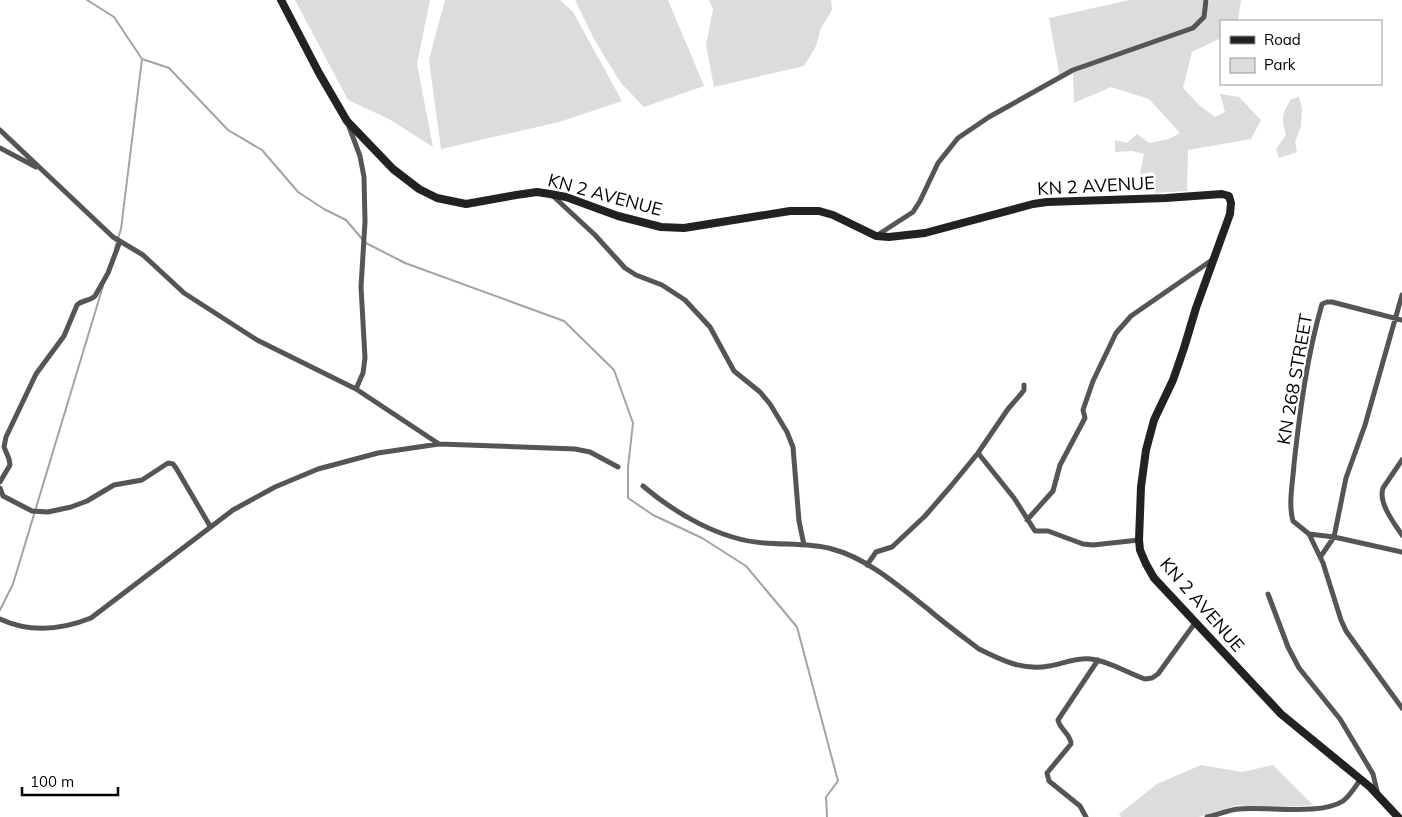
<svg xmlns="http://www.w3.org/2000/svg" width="1402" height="817" font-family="Mulish,sans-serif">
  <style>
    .green { fill: #dcdcdc }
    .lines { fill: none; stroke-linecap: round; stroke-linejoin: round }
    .stream { stroke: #a3a3a3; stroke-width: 2 }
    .minor { stroke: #555; stroke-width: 5 }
    .secondary { stroke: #222; stroke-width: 8 }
    .labels { text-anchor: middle; stroke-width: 4; stroke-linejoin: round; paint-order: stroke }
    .street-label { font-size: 18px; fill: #000; stroke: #fff }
  </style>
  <rect width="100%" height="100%" fill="#fff"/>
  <path class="green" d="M295 0H430L417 64 433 147 389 119 348 100Z
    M445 0H560L573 12 622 101 559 122 441 149 429 60Z
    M575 0H668L704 86 644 107 621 83 595 41Z
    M709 0H831L832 10 821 28 816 46 804 66 714 87 706 45 713 9Z
    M1129 0H1206L1200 20 1210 0H1241L1238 21H1221V38L1192 52 1183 88 1199 105 1215 117 1225 112 1220 94 1239 97 1261 120 1251 139 1188 150 1187 191 1155 193 1154 172 1140 174 1144 154 1132 151 1115 152V140L1127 143 1137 134 1149 143 1169 139 1180 133 1149 99 1111 87 1074 103 1073 72 1060 78 1049 18Z
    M1299 97 1302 108 1301 126 1295 142 1297 152 1279 158 1276 149 1286 135C1281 118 1282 115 1291 99Z
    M1201 765 1242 772 1273 765 1313 805 1257 809 1238 805 1199 817H1121L1119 814 1157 784Z"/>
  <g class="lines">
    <path class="stream" d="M87 0 114 17 142 59 121 229 115 248
      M142 59 169 68 228 130 262 150 298 192 324 209 346 220 363 240
      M366 243 405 263 564 321 614 370 633 423 628 467V498L653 515 702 538 746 566 797 627 838 781 826 797 827 817
      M0 610 13 584 103 286"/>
    <path class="minor" d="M348 124 360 156 364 177 365 222 361 287 365 358 363 373 356 389
      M0 130 113 237 143 255 184 293 257 340 356 389 439 444 575 449 590 452 618 467
      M0 148 36 167
      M553 196 595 235 625 268 636 275 662 285 685 300 710 327 734 371 760 392 770 404 787 432 793 447 799 521 804 545
      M876 236 913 212 920 201 938 163 958 138 989 117 1073 70 1193 28 1204 17 1206 0
      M1402 320 1332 302H1327L1322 304C1307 356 1300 410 1294 464 1293 481 1288 504 1293 521L1309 534 1334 537 1402 552
      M978 453 1014 498 1035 531H1048L1083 544 1093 545 1139 540
      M1402 460 1383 488C1378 503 1394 523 1402 535
      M0 482 10 465 9 459 4 447 6 437 36 374 64 336 77 305C82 300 90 301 95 296L108 273 120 241
      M643 486C676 514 721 540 764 543 787 545 810 543 832 549 867 558 900 587 928 609 944 623 962 636 979 649 1001 660 1023 671 1049 666 1062 664 1077 657 1091 659 1109 661 1127 673 1145 679L1152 678 1158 674 1195 623
      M0 488 3 496 32 511 48 512 71 507 87 501 114 485 142 480 168 463 173 464 176 468 210 526
      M1027 520 1053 491 1060 465 1085 418 1083 410 1093 381 1116 333 1131 316 1212 260
      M1309 534 1323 563 1341 620 1346 631 1402 708
      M1321 556 1334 537 1346 478 1365 425 1402 295
      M867 565 876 552 892 547 925 516 951 486 978 453 1008 409 1021 394 1024 390V385
      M1268 594 1288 647 1299 668 1340 719 1373 774 1378 795
      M0 619C30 633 61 630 91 618L233 510 275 487 318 469 378 453 439 444
      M1086 817 1080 806 1049 781 1047 773 1071 744C1071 734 1060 730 1058 720L1098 660
      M1207 817C1217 815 1228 810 1238 809 1265 806 1320 816 1343 801 1350 796 1355 787 1360 780"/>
    <path class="secondary" d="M281 0 319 73 347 121 393 169 419 189 437 198 466 204 516 195 537 192 550 194 566 197 618 216 661 227 684 228 790 211H819L833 215 876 236 889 237 925 233 1033 204 1047 202 1166 198 1222 194 1229 196 1231 203 1230 214 1196 308 1184 348 1173 380 1154 420 1146 450 1141 487 1139 540 1140 550 1146 564 1154 578 1281 714 1370 787 1398 817"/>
  </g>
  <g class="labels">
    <g class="street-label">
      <text transform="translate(1096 186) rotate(-3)" y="6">KN 2 AVENUE</text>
      <text transform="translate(605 195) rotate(15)" y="6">KN 2 AVENUE</text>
      <text transform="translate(1295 379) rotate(-80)" y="6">KN 268 STREET</text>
      <text transform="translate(1202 605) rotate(49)" y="6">KN 2 AVENUE</text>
    </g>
  </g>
  <rect x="1220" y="20" width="162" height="65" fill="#ffffff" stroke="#999999"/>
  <rect x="1230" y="36" width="25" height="8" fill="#222222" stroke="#999999"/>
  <text x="1264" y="45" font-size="15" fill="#000000">Road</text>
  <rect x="1230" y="58" width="25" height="15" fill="#dcdcdc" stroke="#999999"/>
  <text x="1264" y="70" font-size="15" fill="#000000">Park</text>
  <path d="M22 787v8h96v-8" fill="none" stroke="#000000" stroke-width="2.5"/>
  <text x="30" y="787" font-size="15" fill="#000000" stroke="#ffffff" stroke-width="4" paint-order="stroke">100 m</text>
</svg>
